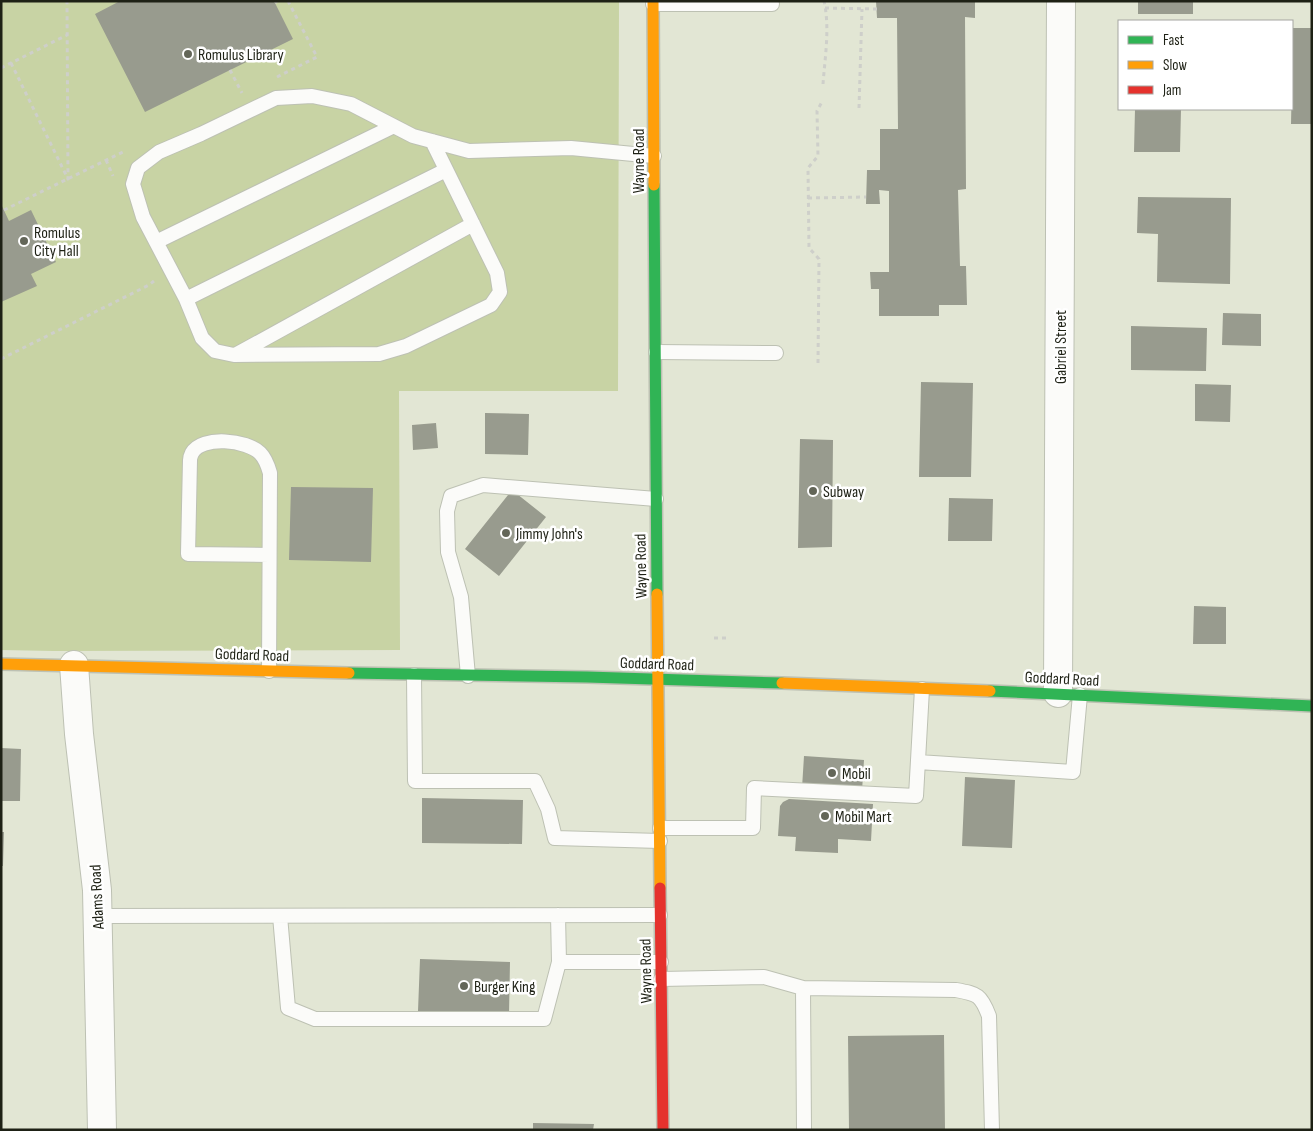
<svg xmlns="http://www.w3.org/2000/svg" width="1313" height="1131" font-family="'Sofia Sans Condensed',sans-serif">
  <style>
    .green { fill: #c8d3a4 }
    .building { fill: #989b8e }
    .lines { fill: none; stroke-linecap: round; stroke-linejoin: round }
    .lane-casing { stroke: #bdc1b3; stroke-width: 16 }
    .street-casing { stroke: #bdc1b3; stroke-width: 30 }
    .fast-casing { stroke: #bdc1b3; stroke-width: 14 }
    .slow-casing { stroke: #bdc1b3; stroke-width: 14 }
    .jam-casing { stroke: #bdc1b3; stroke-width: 14 }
    .path { stroke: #cecfca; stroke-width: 3; stroke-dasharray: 4 4; stroke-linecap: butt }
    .lane { stroke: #fbfbf9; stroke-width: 14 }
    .street { stroke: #fbfbf9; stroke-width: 28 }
    .fast { stroke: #30b455; stroke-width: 11 }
    .slow { stroke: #ff9f0a; stroke-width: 11 }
    .jam { stroke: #e5322d; stroke-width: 11 }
    .poi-dot { fill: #636658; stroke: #fff; stroke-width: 2 }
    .labels { text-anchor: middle; stroke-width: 5; stroke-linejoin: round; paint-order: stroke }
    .poi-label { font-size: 16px; fill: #1e2115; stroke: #fff; text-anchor: start }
    .street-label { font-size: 16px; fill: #1e2115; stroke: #fff }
  </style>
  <rect width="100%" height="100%" fill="#e2e6d4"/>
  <path class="green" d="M1 1H619L618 391H399L400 650 54 651 1 650Z"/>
  <path class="building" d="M120 1H274L293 39 145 112 95 14Z
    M876 1H975V18L965 17 966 189 958 190 960 266H966L967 305H939V316H879V289H871L870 272H889V191L879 190 880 204H866L867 170H880V129H898L897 18H877Z
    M1138 1H1193V14H1138Z
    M1293 28H1312V124H1291Z
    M1135 109H1181L1180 152H1134Z
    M1138 197 1231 198 1230 284 1157 282 1158 234 1137 233Z
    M1 204 9 221 31 210 56 262 31 274 37 286 1 302Z
    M1223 313 1261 314V346L1222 345Z
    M1131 326 1207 328 1206 371 1131 370Z
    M921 382 973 383 971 477H919Z
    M1195 384 1231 385 1230 422 1195 421Z
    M485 413 529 414 528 455 485 454Z
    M436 423 438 448 413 450 412 425Z
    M800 439 833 440 832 547 798 548Z
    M291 487 373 488 371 562 289 560Z
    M512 490 546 517 499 576 465 549Z
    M949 498 993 499 992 541H948Z
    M1194 606 1226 607V644H1193Z
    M1 748 21 749 20 801H1Z
    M804 756 864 760 862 791 802 788Z
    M965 777 1015 780 1012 848 962 846Z
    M422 798 523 800 522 844 422 843Z
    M789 799 873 804 871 841 838 839V853L795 851 796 837 778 836 780 806 783 802Z
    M1 832H4L3 866H1Z
    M420 959 510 962 509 1014 418 1011Z
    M944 1035 945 1130H849L848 1036Z
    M533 1123 594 1124 593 1130H533Z"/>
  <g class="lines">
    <defs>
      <path id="lane" d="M653 4H772
        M432 141 497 273 500 292 491 305 406 346 379 354 234 355 215 351 202 338 186 299 143 217 133 184 138 168 159 152 201 134 276 98 312 96 351 104 413 136 469 151 571 148 654 156
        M156 242 394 126
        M186 299 446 170
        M656 352 776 353
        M237 354 473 224
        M269 671 270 473C268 466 265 458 260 453 247 440 202 435 192 453 191 455 190 458 190 460L188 554 269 555
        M414 675 415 781H535L548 809 555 838 660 841
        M468 676 461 597 448 552 447 511 451 496 483 485 656 499
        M918 762 1073 772 1080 695
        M660 828H753L754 788 916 796 922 689
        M98 916 660 915
        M280 916 288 1008 315 1019H544L559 962 558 915
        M559 962H661
        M661 979 764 977 803 988 956 990C978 994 981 995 989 1016L992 1130
        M803 988 804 1130"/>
      <path id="street" d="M74 665 79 734 97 890 102 1130
        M1058 693 1061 1"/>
      <path id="fast" d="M654 185 657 594
        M349 673 587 677 782 683
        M990 691 1312 706"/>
      <path id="slow" d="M653 1 654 185
        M657 594 660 888
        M1 664 349 673
        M782 683 990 691"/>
      <path id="jam" d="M660 888 663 1130"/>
    </defs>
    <use href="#lane" class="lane-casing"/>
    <use href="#street" class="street-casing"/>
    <use href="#fast" class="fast-casing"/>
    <use href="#slow" class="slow-casing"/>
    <use href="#jam" class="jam-casing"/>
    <path class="path" d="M275 3 277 1
      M825 8 877 9
      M11 63 68 179 67 1
      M1 68 67 35
      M230 70 242 93
      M277 77 317 57 288 1
      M823 84C825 57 830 28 824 1
      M859 108 862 9
      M106 160 113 176
      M808 198 866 197
      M4 210 125 151
      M1 359 149 285 154 281
      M818 363 819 259 809 248 808 168 818 156 817 111 823 100
      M714 638H727"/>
    <use href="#lane" class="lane"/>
    <use href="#street" class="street"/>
    <use href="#fast" class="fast"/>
    <use href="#slow" class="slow"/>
    <use href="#jam" class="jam"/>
  </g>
  <g class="poi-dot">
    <circle cx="188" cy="54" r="5"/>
    <circle cx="24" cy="241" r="5"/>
    <circle cx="813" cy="491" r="5"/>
    <circle cx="506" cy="533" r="5"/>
    <circle cx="832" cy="773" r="5"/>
    <circle cx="825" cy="816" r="5"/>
    <circle cx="464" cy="986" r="5"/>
  </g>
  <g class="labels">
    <g class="poi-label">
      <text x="198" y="60">Romulus Library</text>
      <text x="34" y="238">Romulus<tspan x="34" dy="18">City Hall</tspan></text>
      <text x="823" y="497">Subway</text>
      <text x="516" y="539">Jimmy John's</text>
      <text x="842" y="779">Mobil</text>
      <text x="835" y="822">Mobil Mart</text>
      <text x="474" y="992">Burger King</text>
    </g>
    <g class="street-label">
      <text transform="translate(638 161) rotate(-90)" y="6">Wayne Road</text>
      <text transform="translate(1060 347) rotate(-90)" y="6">Gabriel Street</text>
      <text transform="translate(640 566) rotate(-91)" y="6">Wayne Road</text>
      <text transform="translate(252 654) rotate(2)" y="6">Goddard Road</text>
      <text transform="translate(657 663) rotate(2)" y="6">Goddard Road</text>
      <text transform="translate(1062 678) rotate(3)" y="6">Goddard Road</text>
      <text transform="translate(96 897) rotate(-93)" y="6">Adams Road</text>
      <text transform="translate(645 971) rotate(-91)" y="6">Wayne Road</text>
    </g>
  </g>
  <rect width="1313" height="1131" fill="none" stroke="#1e2115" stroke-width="5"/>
  <rect x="1118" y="20" width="175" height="90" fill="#ffffff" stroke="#a5a6a1"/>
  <rect x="1128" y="36" width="25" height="8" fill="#30b455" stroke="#a5a6a1"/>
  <text x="1163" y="45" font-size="15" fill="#1e2115">Fast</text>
  <rect x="1128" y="61" width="25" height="8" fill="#ff9f0a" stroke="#a5a6a1"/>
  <text x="1163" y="70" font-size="15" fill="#1e2115">Slow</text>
  <rect x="1128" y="86" width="25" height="8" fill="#e5322d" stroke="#a5a6a1"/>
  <text x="1163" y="95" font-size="15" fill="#1e2115">Jam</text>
</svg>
